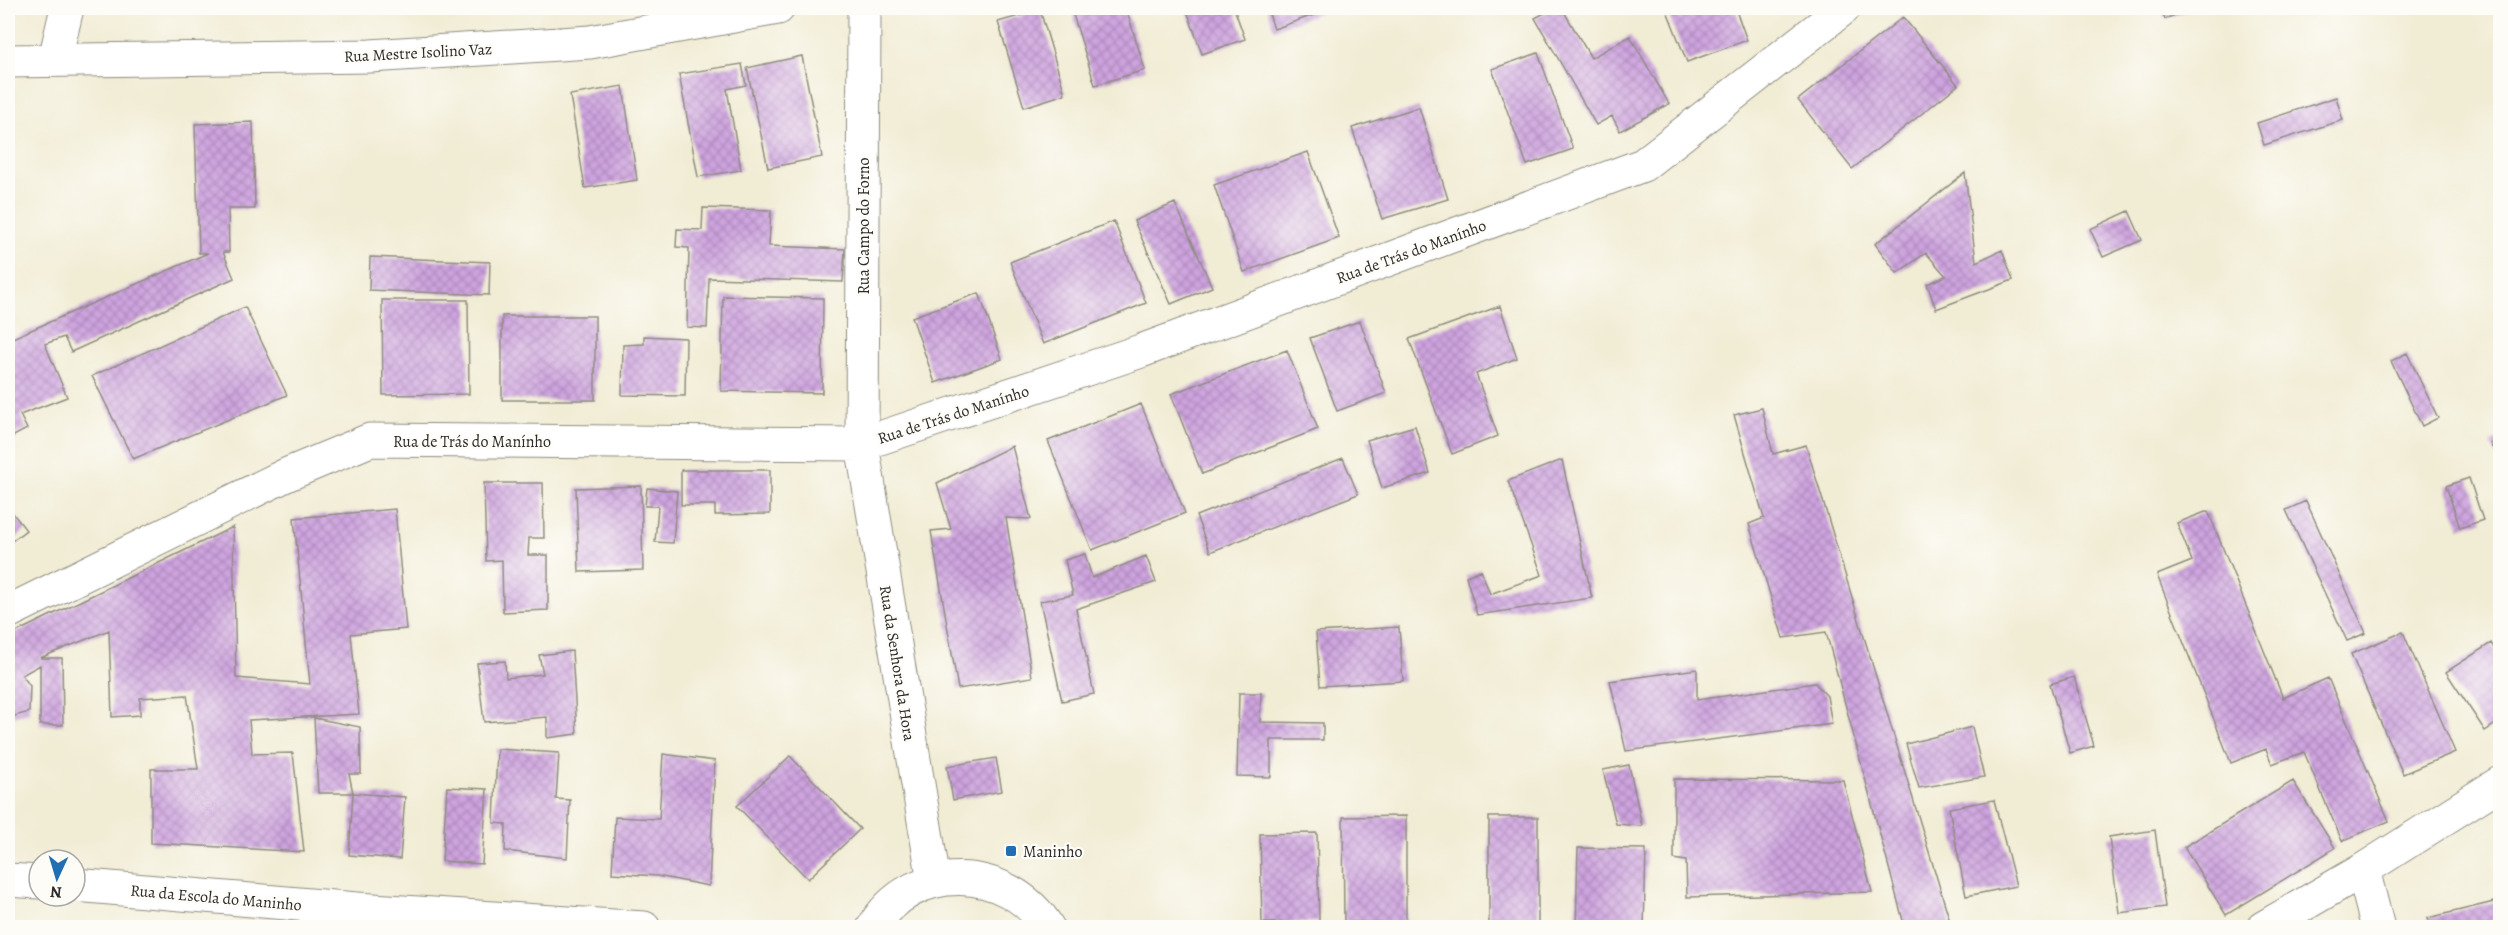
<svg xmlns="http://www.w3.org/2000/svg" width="2508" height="935" font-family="Alegreya,serif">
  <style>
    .building { fill: url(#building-cross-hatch) }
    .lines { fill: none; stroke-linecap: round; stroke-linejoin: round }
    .street-casing { stroke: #8e8c80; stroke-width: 35 }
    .secondary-casing { stroke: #8e8c80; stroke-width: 35 }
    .street { stroke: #fff; stroke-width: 33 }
    .secondary { stroke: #fff; stroke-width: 33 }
    .poi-dot { fill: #1f6fb2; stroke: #fdfcf7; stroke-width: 2 }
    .labels { text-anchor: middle; stroke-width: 4.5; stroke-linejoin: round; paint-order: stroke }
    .street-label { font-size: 16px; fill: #2b2b2b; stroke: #fdfcf7 }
    .poi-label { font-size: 16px; fill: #2b2b2b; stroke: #fdfcf7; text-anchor: start }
  </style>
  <defs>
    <pattern id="building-cross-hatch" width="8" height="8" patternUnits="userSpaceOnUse" patternTransform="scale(1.5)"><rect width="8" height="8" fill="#cfa4e0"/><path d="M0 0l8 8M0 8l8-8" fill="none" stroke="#a886b6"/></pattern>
  </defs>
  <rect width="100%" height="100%" fill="#fdfcf7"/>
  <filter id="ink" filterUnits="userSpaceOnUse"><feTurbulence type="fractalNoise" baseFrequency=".0167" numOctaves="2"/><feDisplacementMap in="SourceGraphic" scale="12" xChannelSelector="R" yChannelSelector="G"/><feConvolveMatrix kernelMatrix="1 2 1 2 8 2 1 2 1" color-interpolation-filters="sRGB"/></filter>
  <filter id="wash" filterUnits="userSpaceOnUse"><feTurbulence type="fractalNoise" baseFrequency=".008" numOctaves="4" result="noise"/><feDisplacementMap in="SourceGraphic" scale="24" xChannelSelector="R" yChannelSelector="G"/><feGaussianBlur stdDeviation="1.35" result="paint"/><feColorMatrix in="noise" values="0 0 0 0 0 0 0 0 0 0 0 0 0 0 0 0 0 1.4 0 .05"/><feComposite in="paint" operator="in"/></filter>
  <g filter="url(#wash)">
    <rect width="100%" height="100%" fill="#f1ecd4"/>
    <g id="blocks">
      <path class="building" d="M1071 8H1126L1145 70 1095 85Z
        M1186 8H1234L1245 39 1202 54Z
        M1267 8H1320L1322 12 1274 29Z
        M1554 8H1562L1591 58 1630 36 1669 104 1620 131 1612 116 1596 125 1535 18Z
        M1666 8H1735L1747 40 1687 62Z
        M2160 8H2192L2165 19Z
        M1040 10 1065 94 1024 107 998 22Z
        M1903 17 1958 85 1852 169 1798 100Z
        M1538 53 1573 149 1527 165 1492 69Z
        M802 56 822 157 768 168 747 68Z
        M742 64 746 85 727 89 741 170 698 177 679 74Z
        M623 86 637 180 585 188 570 95Z
        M2336 97 2343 120 2264 145 2257 123Z
        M1419 107 1448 199 1382 219 1352 128Z
        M253 122 255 209H228L229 252H223L234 278 71 352 64 337 45 344 67 397 20 415 27 429 8 439V340L208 253H199L195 124Z
        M1308 152 1339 238 1244 272 1214 185Z
        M1965 173 1976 262 2002 250 2013 280 1936 309 1927 284 1946 276 1926 253 1897 273 1875 244Z
        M1175 203 1212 287 1171 304 1134 221Z
        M703 208 771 210 769 246 845 249 843 282 709 278 707 328 687 327 689 248 676 247 677 229 702 230Z
        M2129 211 2142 240 2103 257 2090 229Z
        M1114 221 1146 303 1043 344 1010 262Z
        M370 257 490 262 489 295 369 290Z
        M979 293 1002 359 935 383 912 317Z
        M723 296 823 298 822 393 721 391Z
        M382 300H468L469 394 383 395Z
        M1500 306 1517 358 1476 374 1498 436 1452 454 1409 339Z
        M245 307 287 395 133 459 92 376Z
        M502 316H595V400H502Z
        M1360 321 1386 393 1337 411 1310 338Z
        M644 336 686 338 685 396 622 395 623 345 644 344Z
        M1287 350 1318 429 1202 474 1171 394Z
        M2407 353 2438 418 2422 426 2391 361Z
        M1141 404 1185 513 1092 550 1048 441Z
        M1762 408 1773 454 1806 445 1952 928H1905L1826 632 1783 638 1749 524 1764 518 1734 415Z
        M1415 426 1430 473 1382 488 1367 440Z
        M2500 437V460L2490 444Z
        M1012 446 1031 519 1006 518 1032 677 958 689 931 531 951 529 937 483Z
        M1343 458 1358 494 1210 552 1196 516Z
        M1562 460 1592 598 1477 615 1466 576 1481 570 1490 594 1542 575 1508 481Z
        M681 470H770V514L715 515V505H681Z
        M2469 478 2483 520 2460 528 2446 486Z
        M484 483H543L544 538H529L528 555H548V610L503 612 502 560 486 561Z
        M641 486 643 570 579 572 576 488Z
        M647 488 677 491 673 543 655 542 658 506H645Z
        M2306 501 2366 633 2347 641 2286 510Z
        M8 507 26 530 8 544Z
        M395 509 406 629 351 634 359 714 249 720 252 754 293 753 304 852 151 843V769H198L187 695 140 698V715L112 717 109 630 40 658H62L63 725H40V665L22 675 30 686 29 712 8 718V636L233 527 236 678 310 684 294 518Z
        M2208 511 2283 698 2328 678 2389 821 2342 841 2304 752 2272 764 2266 749 2231 763 2157 575 2192 561 2177 523Z
        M1085 554 1092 578 1146 556 1156 582 1076 609 1094 694 1062 701 1040 601 1073 595 1065 560Z
        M1399 627 1403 681 1320 686 1316 632Z
        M2403 632 2455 752 2403 774 2351 654Z
        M2491 643 2500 657V721L2485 731 2446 672Z
        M572 651 577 734 547 738V717L484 722 477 663 505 661 506 678 543 674 539 655Z
        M1697 669V700L1815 683 1827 696 1832 724 1626 751 1610 681Z
        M2074 677 2094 746 2070 753 2050 684Z
        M1239 693H1261L1260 722 1323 723V740H1271V777L1237 776Z
        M314 718 360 727 361 774H349L353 793H318Z
        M1972 727 1984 777 1919 788 1906 744Z
        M497 749 559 753 556 799 570 800 567 858 505 851 506 824 494 823Z
        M663 754 715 761 709 886 657 876 612 873 615 817 659 819Z
        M790 756 860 829 808 879 737 806Z
        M996 758 1002 791 953 800 947 766Z
        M1629 765 1642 826 1616 824 1603 770Z
        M1674 779 1843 780 1872 892 1687 897 1686 861 1674 859Z
        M2293 781 2335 848 2226 915 2184 847Z
        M447 787 487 789 482 864 442 861Z
        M353 793 405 797 400 859 349 855Z
        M1994 800 2016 886 1966 896 1949 808Z
        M1406 816V923L1344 922 1343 817Z
        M1489 817H1538V924H1489Z
        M2155 830 2165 907 2119 913 2109 837Z
        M1317 833 1319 922 1262 923 1260 834Z
        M1578 848 1646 849 1644 928H1576Z
        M2498 901 2500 928H2430L2428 918Z"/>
    </g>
  </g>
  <g filter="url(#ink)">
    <use href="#blocks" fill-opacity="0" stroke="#8e8c80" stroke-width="1.5"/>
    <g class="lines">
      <defs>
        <path id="street" d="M864 8 862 444 934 881
          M55 59 67 8
          M8 61 370 56 590 42 778 8
          M8 612 286 475 370 440 862 444 1141 351 1643 165 1844 8"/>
        <path id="secondary" d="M2363 870 2378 928
          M8 880 39 882
          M75 885 357 909 644 928
          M873 928C911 860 1009 864 1048 928
          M2263 928 2363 870 2500 783"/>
      </defs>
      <use href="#street" class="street-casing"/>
      <use href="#secondary" class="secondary-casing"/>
      <use href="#street" class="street"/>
      <use href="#secondary" class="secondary"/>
    </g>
  </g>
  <rect class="poi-dot" x="1005" y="845" width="12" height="12" rx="3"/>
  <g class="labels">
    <g class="street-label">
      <text transform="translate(418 52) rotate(-3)" y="6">Rua Mestre Isolino Vaz</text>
      <text transform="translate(863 226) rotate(-90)" y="6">Rua Campo do Forno</text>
      <text transform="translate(1411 251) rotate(-20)" y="6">Rua de Trás do Manínho</text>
      <text transform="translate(953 414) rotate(-18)" y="6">Rua de Trás do Manínho</text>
      <text x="472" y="447">Rua de Trás do Manínho</text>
      <text transform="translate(898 663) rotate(81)" y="6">Rua da Senhora da Hora</text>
      <text transform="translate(216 897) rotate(5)" y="6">Rua da Escola do Maninho</text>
    </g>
    <g class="poi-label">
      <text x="1023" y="857">Maninho</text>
    </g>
  </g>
  <rect width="2508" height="935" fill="none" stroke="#fdfcf7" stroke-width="30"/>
  <g transform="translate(57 878) rotate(184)"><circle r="28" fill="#fdfcf7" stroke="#a9a8a5" stroke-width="1.5"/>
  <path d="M0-4.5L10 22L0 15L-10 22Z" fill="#1f6fb2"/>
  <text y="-9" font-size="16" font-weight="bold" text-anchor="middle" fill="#2b2b2b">N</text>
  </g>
</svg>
